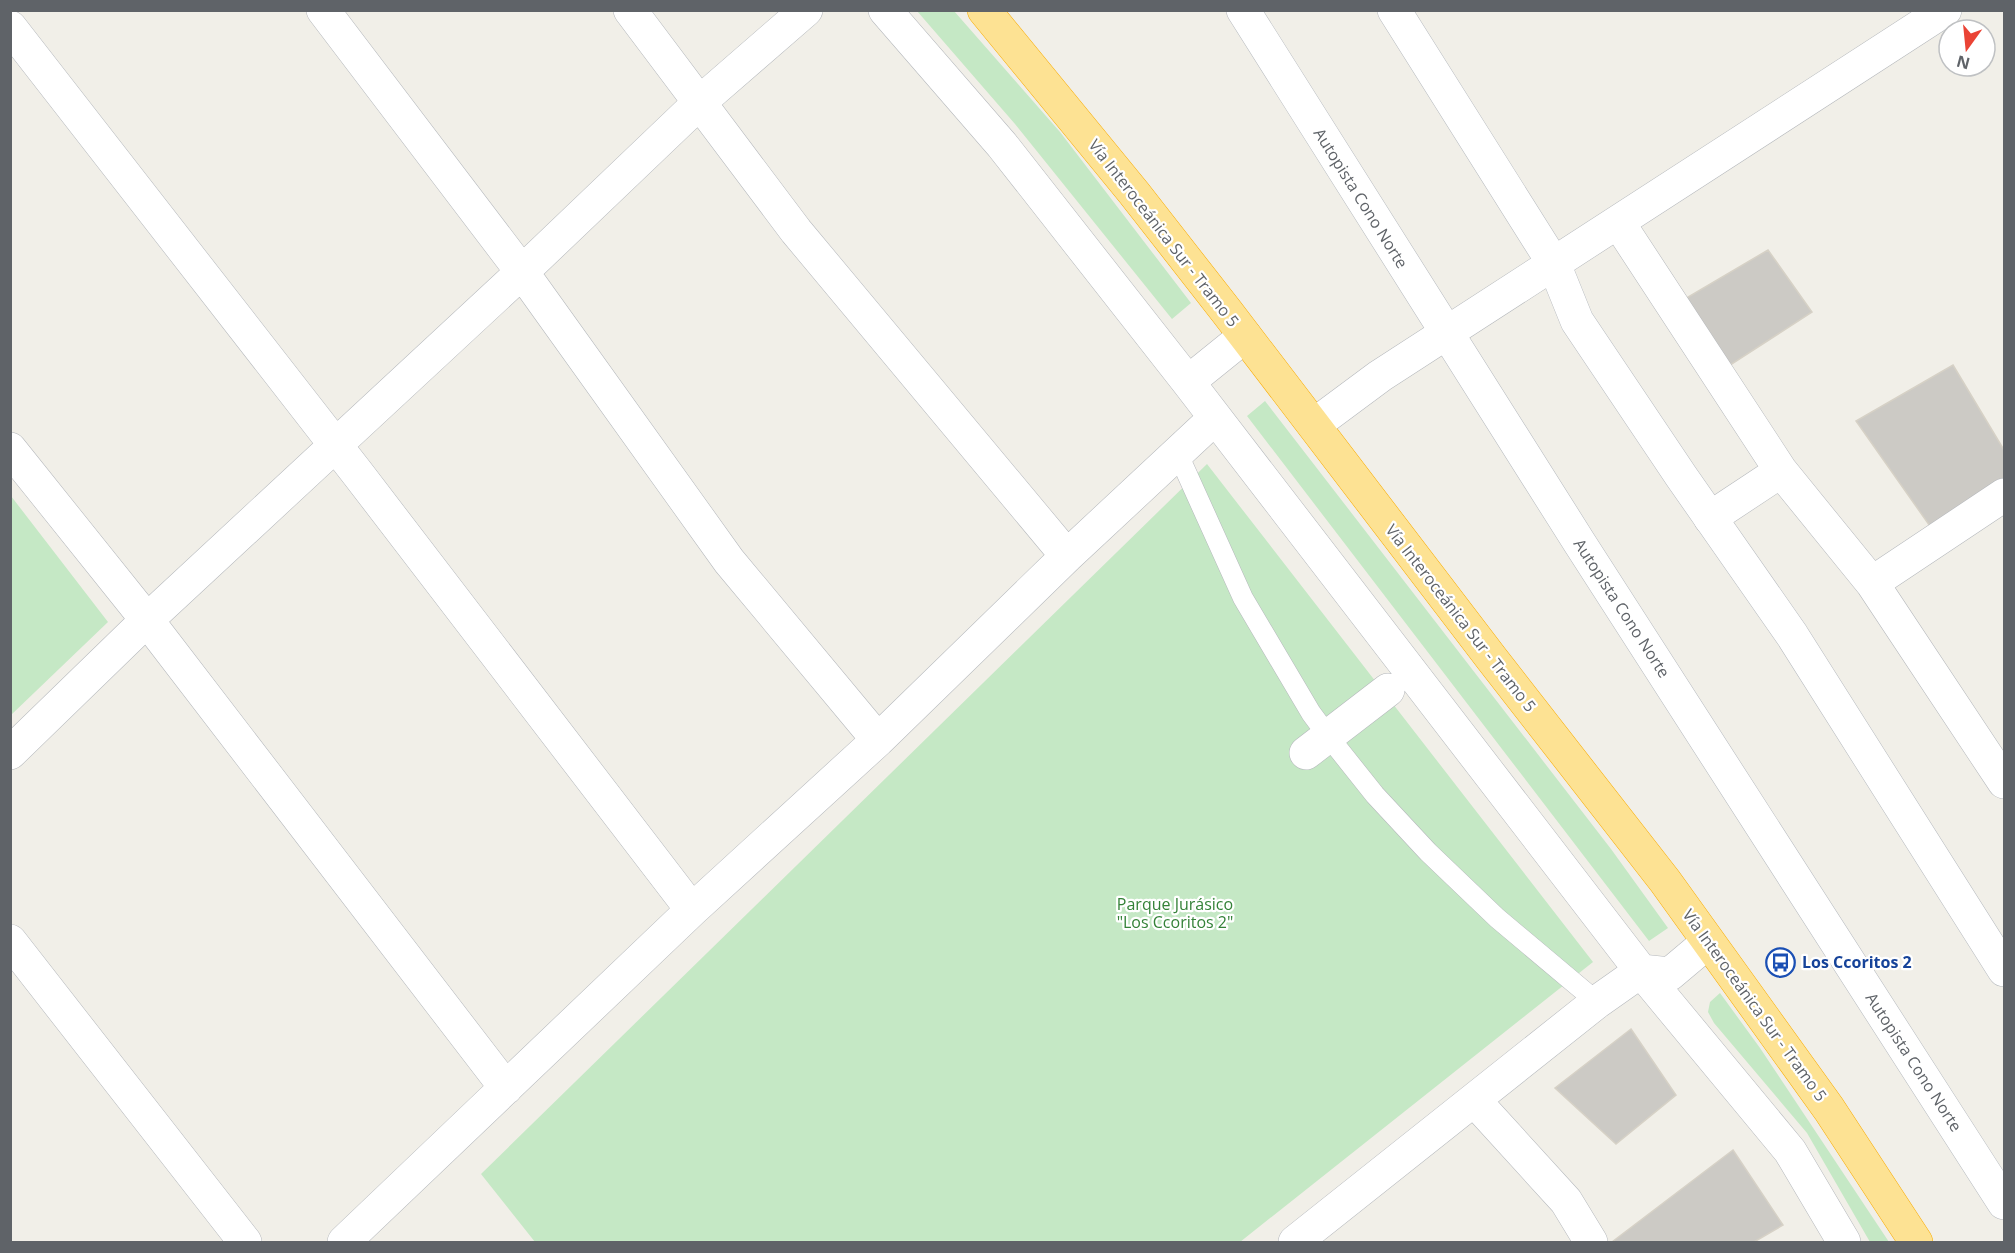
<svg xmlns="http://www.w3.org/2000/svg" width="2015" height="1253" font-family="'Open Sans',sans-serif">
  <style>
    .green { fill: #c5e8c5 }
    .building { fill: #cccac5; stroke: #d6d1c6; stroke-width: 1.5 }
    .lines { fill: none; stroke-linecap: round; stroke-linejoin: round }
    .lane-casing { stroke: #b5b8bc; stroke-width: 21 }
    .street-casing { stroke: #b5b8bc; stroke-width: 34 }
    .secondary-casing { stroke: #b6babf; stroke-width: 34 }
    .highway-casing { stroke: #f9ab00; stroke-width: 34 }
    .lane { stroke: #fff; stroke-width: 20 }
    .street { stroke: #fff; stroke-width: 33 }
    .secondary { stroke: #fff; stroke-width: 33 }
    .highway { stroke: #fde293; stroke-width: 33 }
    .labels { text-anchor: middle; stroke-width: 4.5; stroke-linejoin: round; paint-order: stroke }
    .street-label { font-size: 16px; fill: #5f6368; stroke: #fff }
    .park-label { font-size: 16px; fill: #348238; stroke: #fff }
    .transit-label { font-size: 16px; font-weight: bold; fill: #164399; stroke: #fff; text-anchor: start }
  </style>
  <rect width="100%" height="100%" fill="#f1efe8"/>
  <path class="green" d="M917 11H954L1060 132 1191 303 1172 319 1015 124Z
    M1265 401 1611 849 1668 928 1649 941 1247 416Z
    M1207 464 1593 962 1240 1242H535L481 1174Z
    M11 496 108 622 11 715Z
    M1720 993 1760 1048 1889 1242H1870L1807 1133 1714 1023 1708 1012 1710 1002Z"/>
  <path class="building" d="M1768 250 1812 312 1721 371 1683 300Z
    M1953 365 2004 450V479L1932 529 1856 421Z
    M1631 1029 1676 1095 1616 1144 1555 1088Z
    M1733 1150 1783 1225 1754 1242H1612Z"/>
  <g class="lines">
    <defs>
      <path id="lane" d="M1178 454 1243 598 1311 713 1328 736 1375 795 1428 852 1497 918 1597 1002"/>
      <path id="street" d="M323 10 522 272 729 561 878 740
        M630 10 796 231 1067 556
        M885 10 1002 145 1188 382 1641 971 1790 1151 1844 1242
        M10 27 358 474 692 910
        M1618 222 1781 471 1872 583 2004 782
        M1188 382 1245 336
        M1314 425 1380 376 1945 10
        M10 449 147 620 506 1088
        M1710 518 1781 471
        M1872 583 2004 495
        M10 753 147 620 522 272 700 102 806 10
        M1306 753 1388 690
        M10 941 245 1242
        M1474 1100 1566 1201 1591 1242
        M344 1242 692 910 878 740 1067 556 1215 418
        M1295 1242 1597 1002 1641 971 1670 974 1708 942"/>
      <path id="secondary" d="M1243 10 1579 542 2004 1203
        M1394 10 1554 264 1577 321 1681 476 1792 635 2004 970"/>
      <path id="highway" d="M984 10 1134 193 1227 312 1492 659 1665 881 1829 1109 1916 1242"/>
    </defs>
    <use href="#lane" class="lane-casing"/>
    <use href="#street" class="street-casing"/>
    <use href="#secondary" class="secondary-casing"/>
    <use href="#highway" class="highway-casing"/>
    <use href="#lane" class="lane"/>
    <use href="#street" class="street"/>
    <use href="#secondary" class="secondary"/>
    <use href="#highway" class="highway"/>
  </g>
  <defs>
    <symbol id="bus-ring" viewBox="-11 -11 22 22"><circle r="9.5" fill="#fff" stroke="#1a4fb4" stroke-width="1.5"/><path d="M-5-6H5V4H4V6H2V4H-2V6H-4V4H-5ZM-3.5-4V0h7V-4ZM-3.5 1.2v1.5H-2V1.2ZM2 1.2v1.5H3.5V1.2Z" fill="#1a4fb4"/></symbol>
  </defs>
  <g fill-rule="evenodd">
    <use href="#bus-ring" x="1764" y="946" width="33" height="33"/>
  </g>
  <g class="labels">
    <g class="street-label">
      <text transform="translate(1361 198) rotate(58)" y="6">Autopista Cono Norte</text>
      <text transform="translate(1164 233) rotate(52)" y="6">Vía Interoceánica Sur - Tramo 5</text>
      <text transform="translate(1622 608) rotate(57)" y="6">Autopista Cono Norte</text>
      <text transform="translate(1461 618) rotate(52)" y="6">Vía Interoceánica Sur - Tramo 5</text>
      <text transform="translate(1755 1005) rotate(54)" y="6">Vía Interoceánica Sur - Tramo 5</text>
      <text transform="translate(1914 1062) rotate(57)" y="6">Autopista Cono Norte</text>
    </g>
    <g class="park-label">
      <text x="1175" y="910">Parque Jurásico<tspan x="1175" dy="18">"Los Ccoritos 2"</tspan></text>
    </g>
    <g class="transit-label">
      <text x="1802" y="968">Los Ccoritos 2</text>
    </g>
  </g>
  <rect width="2015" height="1253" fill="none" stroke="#5f6368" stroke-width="24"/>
  <g transform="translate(1967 48) rotate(195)"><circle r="28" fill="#ffffff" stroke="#bfc1c3" stroke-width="1.5"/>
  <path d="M0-4.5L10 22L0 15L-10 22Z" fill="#ea4335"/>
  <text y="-9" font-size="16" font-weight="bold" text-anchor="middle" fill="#5f6368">N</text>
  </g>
</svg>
